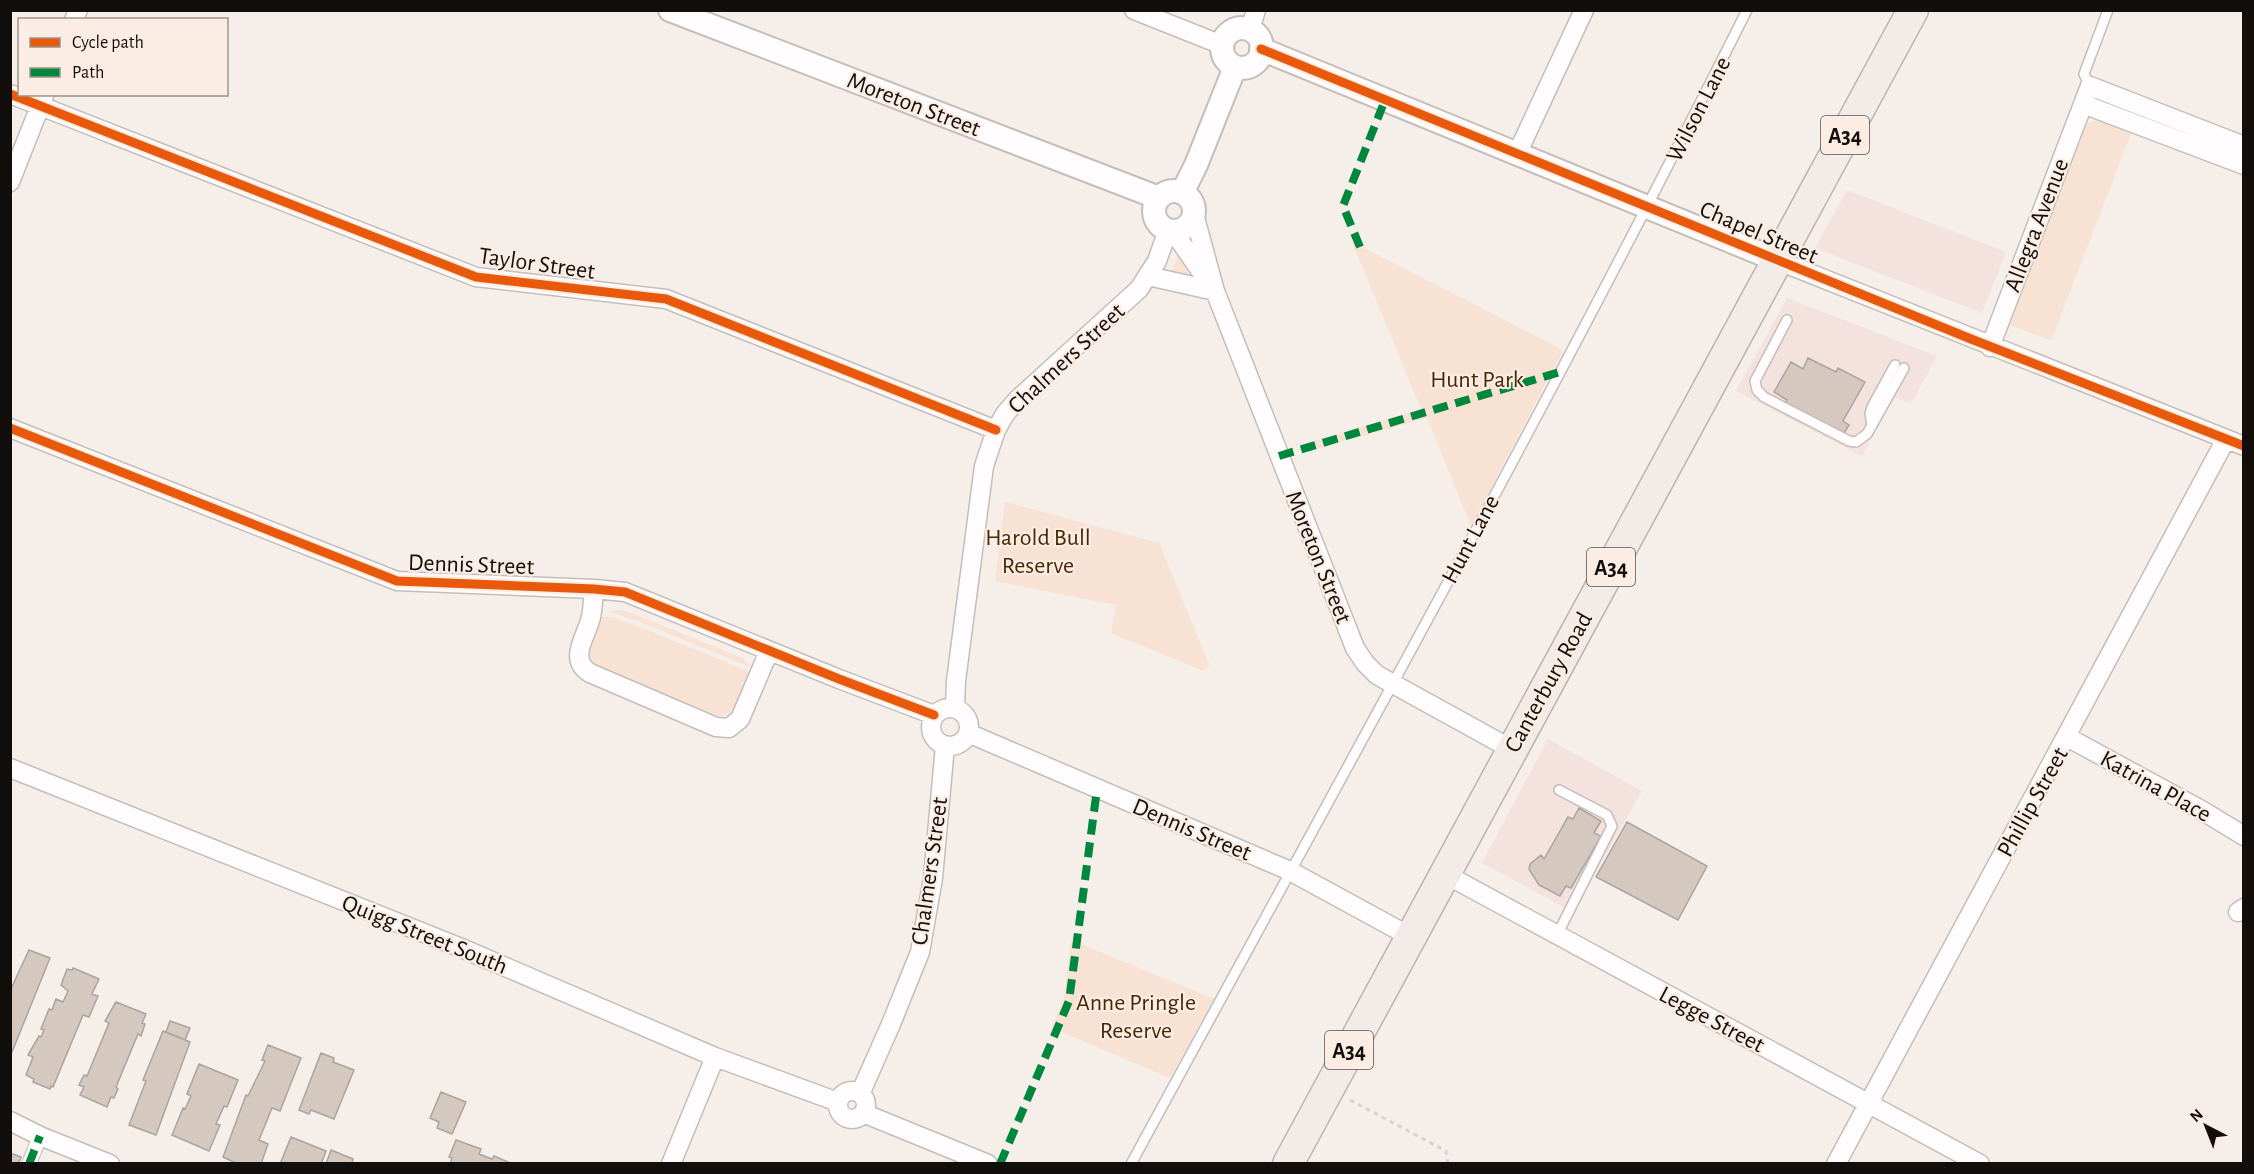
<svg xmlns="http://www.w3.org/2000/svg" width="2254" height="1174" font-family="'Alegreya Sans',sans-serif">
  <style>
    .commercial { fill: #f3e2dd }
    .green { fill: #f7e2d3 }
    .building { fill: #d5c8be; stroke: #a9a4a0; stroke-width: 1.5 }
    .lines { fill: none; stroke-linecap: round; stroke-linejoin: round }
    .service-casing { stroke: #c4beba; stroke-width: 12 }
    .pedestrian-casing { stroke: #c4beba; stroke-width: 16 }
    .minor-casing { stroke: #c4beba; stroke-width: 21 }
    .tertiary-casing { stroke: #c4beba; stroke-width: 26 }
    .trunk-casing { stroke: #bfb2ae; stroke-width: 33 }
    .path { stroke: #d6d3d1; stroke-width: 3; stroke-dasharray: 4.5 4.5; stroke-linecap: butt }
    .service { stroke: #fefcfc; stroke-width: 9 }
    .pedestrian { stroke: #fefcfc; stroke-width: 14 }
    .minor { stroke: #fefcfc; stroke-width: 18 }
    .tertiary { stroke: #fefcfc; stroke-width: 22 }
    .trunk { stroke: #f3ebe8; stroke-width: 30 }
    .quiet { stroke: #00873e; stroke-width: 8; stroke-dasharray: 15 8; stroke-linecap: butt }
    .cycleway-casing { stroke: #fbede3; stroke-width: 13 }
    .cycleway { stroke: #e8590c; stroke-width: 9 }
    .labels { text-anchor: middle; stroke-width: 4.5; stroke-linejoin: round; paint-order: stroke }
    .shield { fill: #fbede3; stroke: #58514c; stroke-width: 1.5 }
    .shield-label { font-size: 22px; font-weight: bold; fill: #120e0b }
    .street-label { font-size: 24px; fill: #120e0b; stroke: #fbede3 }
    .park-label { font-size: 24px; fill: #492705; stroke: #fbede3 }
  </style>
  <rect width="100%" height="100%" fill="#f5eee9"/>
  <path class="commercial" d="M1847 190 2006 252 1982 313 1815 248Z
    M1787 298 1937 356 1911 404 1894 397 1862 456 1736 391Z
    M1548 739 1642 791 1573 912 1482 863Z"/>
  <path class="green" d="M2099 119 2132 131 2051 341 2010 325 2087 124Z
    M1352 242 1563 350 1471 526 1427 418 1307 451 1304 444 1421 409Z
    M1179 254 1181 255 1190 277 1170 275Z
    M1005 502 1159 543 1210 666 1203 671 1111 633 1116 605 995 581Z
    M616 610 626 611 743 658 750 667 640 622 610 612Z
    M602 617H611L637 626 750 672C744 686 737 718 719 716L595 665C580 653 596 631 602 617Z
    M1071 940 1214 999 1170 1078 1052 1028 1064 998Z"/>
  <path class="building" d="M1808 358 1836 372 1838 368 1865 382 1843 421 1849 425 1843 435 1785 403 1787 400 1774 392 1791 362 1803 369Z
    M1579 808 1601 821 1594 833 1601 836 1571 888 1566 886 1560 896 1539 885 1529 869 1530 864 1541 855 1544 859 1568 817 1573 819Z
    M1627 822 1707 866 1678 920 1596 877Z
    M29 950 50 958 10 1057V991Z
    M73 968 99 979 92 994 98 996 89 1017 83 1015 53 1087 51 1086 50 1089 33 1082 34 1079 26 1075 33 1057 28 1055 39 1036 41 1037 44 1030 41 1029 49 1009 52 1010 56 999 63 1002 68 991 61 985 67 969 72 970Z
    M116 1002 146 1014 142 1023 145 1024 141 1036 138 1034 116 1087 118 1089 114 1098 111 1097 107 1107 80 1095 84 1087 79 1085 84 1075 87 1076 109 1023 105 1021Z
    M170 1021 190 1028 185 1040 166 1032Z
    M163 1031 190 1042 156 1135 129 1125 146 1081 143 1080Z
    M268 1045 301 1058 280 1111 272 1108 259 1140 268 1144 261 1164H238L223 1157 246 1095 248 1096 265 1061 262 1060Z
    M321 1053 334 1058 333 1062 354 1070 334 1119 311 1110 309 1114 299 1110Z
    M199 1064 238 1080 227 1107 224 1106 216 1124 220 1125 209 1151 172 1135 183 1108 185 1109 191 1096 187 1094Z
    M441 1092 466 1102 452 1134 437 1128 439 1122 430 1118Z
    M291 1137 326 1151 321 1164H280Z
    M456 1140 481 1149 479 1154 492 1159 494 1156 513 1164H450L452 1158 449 1157Z
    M331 1150 353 1159 352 1164H326Z
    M10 1153 21 1157 18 1164H10Z"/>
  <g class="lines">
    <defs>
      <path id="service" d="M2090 86 2084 74 2108 10
        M1787 320 1755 381 1757 390 1764 397 1849 441 1856 442 1867 434 1904 368
        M1872 425 1870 414 1872 407 1895 365
        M1557 935 1612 826 1607 815 1559 790
        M1131 1164C1339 781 1552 400 1747 10"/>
      <path id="pedestrian" d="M29 1164 40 1136"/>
      <path id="minor" d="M1134 10 1222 45
        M74 20 78 10
        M1250 30 1256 10
        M10 94 476 277 666 299 996 430
        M2083 104 2244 165
        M1517 154 1584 10
        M10 182 44 96
        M1194 214 1215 291 1355 648 1365 663 1377 675 1511 749
        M1173 231 1207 280
        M1779 261 2244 446
        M1148 276 1215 291
        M1990 347 2090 86 2244 146
        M10 428 397 581 594 589 625 592 839 679 934 715
        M594 589C593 598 593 608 591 617 587 636 567 659 590 673L716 727 729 728 740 719 743 712 769 651
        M931 727a19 19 0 1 1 38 0a19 19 0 1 1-38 0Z
        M955 708 956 681 984 466 996 430 1005 414 1018 399 1139 289 1157 261 1168 230
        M968 733 1290 871 1411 937
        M2067 737 2203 811 2244 836
        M10 768 459 947 715 1057 838 1102
        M1445 874 1980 1164
        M2238 912 2244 908
        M838 1105a14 14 0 1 1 28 0a14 14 0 1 1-28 0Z
        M860 1094 891 1024 920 952 933 878 945 746
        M863 1113 988 1164
        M10 1121 40 1136 110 1164
        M671 1164 715 1057
        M1836 1164 2226 439"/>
      <path id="tertiary" d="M670 10 1159 198
        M1222 48a20 20 0 1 1 40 0a20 20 0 1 1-40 0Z
        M1261 49 1779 261
        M1154 211a20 20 0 1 1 40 0a20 20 0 1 1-40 0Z
        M1182 193 1196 165 1235 67"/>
      <path id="trunk" d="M1288 1164 1913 10"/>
    </defs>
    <use href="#service" class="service-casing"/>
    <use href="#pedestrian" class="pedestrian-casing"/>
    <use href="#minor" class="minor-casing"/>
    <use href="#tertiary" class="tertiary-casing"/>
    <use href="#trunk" class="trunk-casing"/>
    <path class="path" d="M1350 1100 1446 1151 1448 1164"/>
    <use href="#service" class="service"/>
    <use href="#pedestrian" class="pedestrian"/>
    <use href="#minor" class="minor"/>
    <use href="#tertiary" class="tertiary"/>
    <use href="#trunk" class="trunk"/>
    <path class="quiet" d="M1360 247 1343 206 1385 100
      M1279 456 1560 372
      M29 1164 40 1136
      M1000 1164 1069 1001 1097 789"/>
    <defs>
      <path id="cycleway" d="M1261 49 1971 339 2244 446
        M10 94 476 277 666 299 996 430
        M10 428 397 581 594 589 625 592 839 679 934 715"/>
    </defs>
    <use href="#cycleway" class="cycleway-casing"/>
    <use href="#cycleway" class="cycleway"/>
  </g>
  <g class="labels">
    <g class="shield">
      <rect x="1821" y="116" width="48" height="38" rx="4.5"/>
      <rect x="1587" y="548" width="48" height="38" rx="4.5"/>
      <rect x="1325" y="1031" width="48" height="38" rx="4.5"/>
    </g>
    <g class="shield-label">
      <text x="1845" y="143">A34</text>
      <text x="1611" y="575">A34</text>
      <text x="1349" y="1058">A34</text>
    </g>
    <g class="street-label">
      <text transform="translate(914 104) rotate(21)" y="8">Moreton Street</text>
      <text transform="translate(1698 109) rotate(-63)" y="8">Wilson Lane</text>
      <text transform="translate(2036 225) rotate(-69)" y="8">Allegra Avenue</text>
      <text transform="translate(1759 232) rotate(23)" y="8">Chapel Street</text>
      <text transform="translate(537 263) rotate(8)" y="8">Taylor Street</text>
      <text transform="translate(1066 358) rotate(-43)" y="8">Chalmers Street</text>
      <text transform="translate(1470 539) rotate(-62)" y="8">Hunt Lane</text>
      <text transform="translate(1319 557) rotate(68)" y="8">Moreton Street</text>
      <text transform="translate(471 564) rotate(2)" y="8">Dennis Street</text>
      <text transform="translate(1548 682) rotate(-61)" y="8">Canterbury Road</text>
      <text transform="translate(2156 786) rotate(29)" y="8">Katrina Place</text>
      <text transform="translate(2032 802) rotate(-61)" y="8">Phillip Street</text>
      <text transform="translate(1192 829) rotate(23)" y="8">Dennis Street</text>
      <text transform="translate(929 871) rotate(-82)" y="8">Chalmers Street</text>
      <text transform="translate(425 934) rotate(22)" y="8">Quigg Street South</text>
      <text transform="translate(1712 1019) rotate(28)" y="8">Legge Street</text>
    </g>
    <g class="park-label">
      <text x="1477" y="387">Hunt Park</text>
      <text x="1038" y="545">Harold Bull<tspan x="1038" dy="28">Reserve</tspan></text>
      <text x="1136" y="1010">Anne Pringle<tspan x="1136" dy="28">Reserve</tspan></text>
    </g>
  </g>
  <rect width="2254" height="1174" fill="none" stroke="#120e0b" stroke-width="24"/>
  <rect x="18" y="18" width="210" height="78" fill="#fbede3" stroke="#9e948d" stroke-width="1.5"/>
  <rect x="30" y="38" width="30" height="9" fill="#e8590c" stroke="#9e948d" stroke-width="1.5"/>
  <text x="72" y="48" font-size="18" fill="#120e0b">Cycle path</text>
  <rect x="30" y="68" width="30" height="9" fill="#00873e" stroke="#9e948d" stroke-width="1.5"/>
  <text x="72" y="78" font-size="18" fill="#120e0b">Path</text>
  <g transform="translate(2206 1126) rotate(318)" stroke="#fbede3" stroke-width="4.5" paint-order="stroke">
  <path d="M0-4.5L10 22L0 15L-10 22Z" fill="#120e0b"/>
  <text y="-9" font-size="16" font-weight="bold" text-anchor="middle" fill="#120e0b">N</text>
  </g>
</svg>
